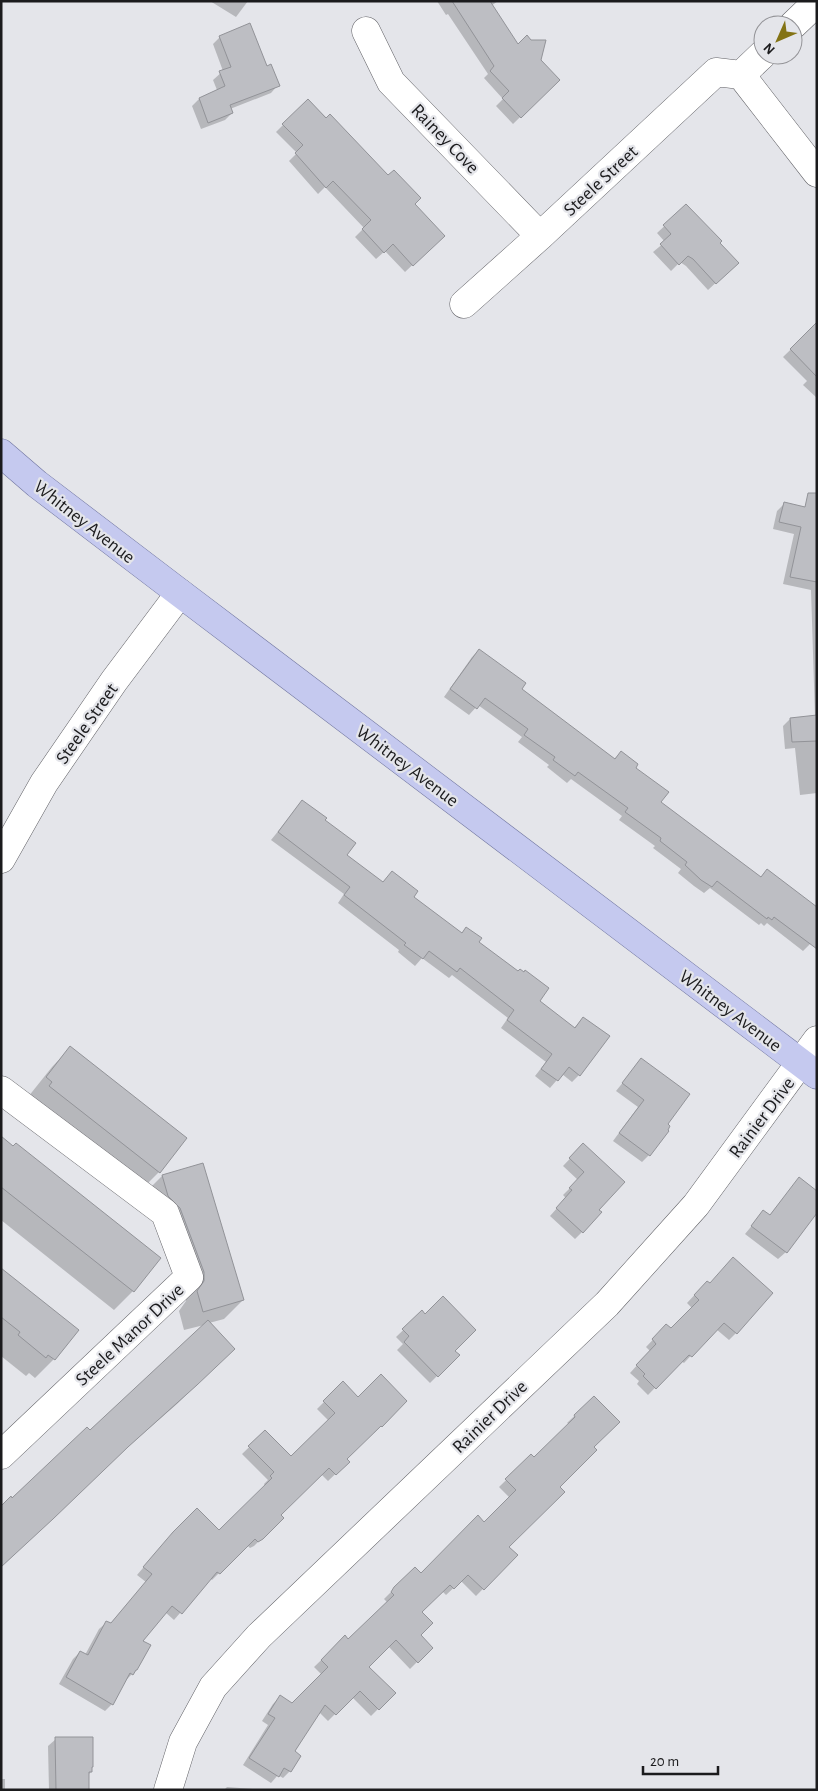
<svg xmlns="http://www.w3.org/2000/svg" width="818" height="1791" font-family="'Alegreya Sans',sans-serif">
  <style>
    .shadow { fill: #0003 }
    .building { fill: #bdbec3; stroke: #929398 }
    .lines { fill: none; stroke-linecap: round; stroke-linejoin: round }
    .minor-casing { stroke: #606065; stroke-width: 29 }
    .major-casing { stroke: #70759f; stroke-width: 29 }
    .minor { stroke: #fff; stroke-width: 28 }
    .major { stroke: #c5c9ef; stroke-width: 28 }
    .labels { text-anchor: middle; stroke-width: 4.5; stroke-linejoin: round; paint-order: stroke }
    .street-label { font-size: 19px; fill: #1b1b1d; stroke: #e4e5ea }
  </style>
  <rect width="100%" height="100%" fill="#e4e5ea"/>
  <path class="shadow" d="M210 1H248L236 17Z
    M437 1H498L491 6 518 46 558 80 513 124 496 106 503 99 484 78 488 74 448 14 446 15Z
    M220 37 266 67 278 85 271 93 230 109 232 113 225 120 201 129 192 106 199 99 217 90 213 80 223 71 213 44Z
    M308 100 388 177 443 236 405 272 385 251 376 259 355 237 364 228 325 187 318 194 289 161 297 153 276 132Z
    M686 206 737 263 708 290 686 266 680 262 671 271 653 252 665 242 657 233Z
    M817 324V398L803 385 807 381 783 357Z
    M784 504 817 511V793L800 795 795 748 785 749 783 726 790 719 815 717 811 590 783 584 794 534 773 529 777 511Z
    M479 650 520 690 614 759 621 753 659 802 760 878 767 871 817 935 810 944 803 951 767 923 764 926 761 923 759 925 710 888 704 893 694 886 678 873 681 869 653 848 655 846 619 820 622 816 571 779 567 783 547 767 549 765 518 742 522 737 478 705 469 715 444 697 472 657Z
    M302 802 323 821 345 855 382 883 392 872 412 898 461 934 466 928 477 942 538 1001 574 1028 583 1018 579 1075 572 1082 562 1074 550 1088 535 1076 546 1062 501 1028 508 1018 452 975 449 978 422 958 415 966 398 952 399 950 338 903 344 894 271 840Z
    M70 1048 159 1172 140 1191 28 1097 52 1067Z
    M641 1060 666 1125 649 1155 642 1162 613 1141 638 1107 616 1091Z
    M1 1138 133 1291 114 1310 1 1220Z
    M583 1145 597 1210 582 1232 575 1239 550 1216 566 1198 563 1195 578 1180 563 1166Z
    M162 1176 243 1300 224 1319 209 1323 214 1367 177 1404 107 1465 1 1567V1507L90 1431 204 1325 184 1330 179 1311 186 1301 185 1291 143 1195Z
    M799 1179 817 1210 786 1252 778 1259 745 1234 764 1211 769 1216Z
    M1 1269 54 1359 35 1378 29 1373 26 1376 1 1356Z
    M700 1289 736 1333 729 1340 716 1329 684 1363 681 1361 648 1395 637 1384 639 1381 630 1373 650 1351 646 1347 666 1326 671 1330 692 1308 687 1303Z
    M422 1312 458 1355 430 1383 397 1350 403 1344 396 1337Z
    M343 1383 358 1398 405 1401 374 1433 373 1432 345 1459 348 1462 328 1481 321 1474 279 1515 282 1518 254 1546 250 1548 247 1545 212 1580 210 1578 174 1620 165 1612 141 1641 136 1670 125 1681 112 1704 105 1711 59 1684 73 1659 80 1652 85 1655 99 1629 107 1622 110 1624 146 1582 137 1575 166 1541 197 1509 219 1532 265 1486 264 1484 268 1480 242 1454 265 1432 291 1458 329 1421 317 1409Z
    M594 1397 592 1447 507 1547 516 1555 476 1596 461 1581 446 1595 442 1591 420 1612 419 1636 431 1648 410 1669 389 1647 368 1667 394 1693 371 1716 352 1697 328 1721 319 1712 294 1752 290 1771 283 1778 278 1775 271 1783 243 1765 268 1725 262 1721 273 1704 280 1697 293 1705 322 1675 314 1667 345 1637 348 1641 387 1602 384 1599 415 1568 421 1574 484 1523 510 1498 499 1487 531 1456 534 1458 569 1424 567 1423Z
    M56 1739 91 1772 88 1775V1790H49L48 1746Z
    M1 1779H5V1790H1Z
    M227 1787 264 1790H224Z"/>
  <path class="building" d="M452 1H490L518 44 527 35 531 40H546L541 60 560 80 521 118 502 98 509 91 490 71 494 66Z
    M250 23 267 66 271 64 280 86 230 105 233 113 208 123 199 98 225 86 219 71 231 67 219 36Z
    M308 99 326 118 330 114 388 175 394 170 421 198 415 204 445 236 413 266 393 244 384 253 362 229 371 220 333 181 326 188 295 153 303 145 282 124Z
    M686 204 722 241 720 243 739 263 716 284 693 259 688 256 679 265 660 244 671 234 663 225Z
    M817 322V377L790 349Z
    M808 493H817V582L790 577 801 527 779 522 784 502 805 507Z
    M479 649 526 683 522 689 615 759 621 751 638 764 636 768 669 792 661 802 761 877 767 869 817 907V949L774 917 772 920 768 917 767 919 717 881 712 887 701 880 685 865 687 862 660 841 661 838 625 812 628 808 578 772 575 776 553 760 555 757 524 735 528 729 485 698 477 709 450 689Z
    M817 715V741L792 742 790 718Z
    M302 800 327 818 325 820 356 843 347 855 383 882 392 871 418 891 414 897 462 933 466 927 482 938 479 942 518 971 520 969 524 972 525 970 549 988 540 1001 575 1028 583 1017 610 1036 580 1076 569 1067 558 1081 541 1069 552 1054 507 1020 514 1010 460 968 457 972 429 951 423 959 404 945 406 943 344 895 350 887 278 832Z
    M70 1046 187 1138 160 1173 49 1086 52 1082 46 1077Z
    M641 1058 690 1094 668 1124 670 1126 668 1130 669 1131 650 1156 619 1133 644 1100 622 1083Z
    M1 1136 13 1146 16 1143 161 1258 134 1292 1 1187Z
    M583 1143 625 1182 599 1210 602 1212 583 1233 556 1208 572 1190 569 1188 584 1172 569 1158Z
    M203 1163 244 1300 203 1312 197 1291 204 1281V1272L180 1208 168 1196 162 1175Z
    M799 1177 817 1191V1213L787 1253 751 1226 763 1210 770 1215Z
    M733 1257 773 1293 737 1334 724 1323 692 1357 689 1355 656 1389 643 1376 645 1374 636 1365 656 1344 652 1339 666 1324 671 1328 699 1300 694 1295 707 1281 710 1283Z
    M1 1268 79 1330 55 1360 48 1355 46 1358 18 1335 20 1332 1 1317Z
    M443 1296 476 1330 455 1351 460 1355 438 1377 404 1342 409 1336 402 1329 422 1310 425 1314Z
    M208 1320 235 1349 197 1385 128 1447 53 1519 1 1567V1506L11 1496 12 1498 87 1427 90 1430Z
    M381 1374 407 1401 382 1427 381 1426 347 1459 350 1462 336 1475 329 1468 281 1515 284 1518 263 1539 258 1542 255 1539 220 1574 217 1572 182 1614 172 1606 143 1641 151 1645 137 1670H136L133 1675 130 1673 113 1705 66 1677 80 1651 88 1655 106 1621 111 1623 152 1574 143 1567 173 1532 197 1508 219 1530 272 1478 270 1476 274 1472 248 1446 265 1430 291 1456 335 1413 323 1401 343 1381 358 1397Z
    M594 1396 620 1422 594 1447 597 1450 560 1487 565 1492 509 1547 518 1555 484 1590 468 1575 454 1589 450 1585 422 1612 433 1623 421 1635 433 1648 418 1663 396 1640 369 1667 396 1693 379 1710 360 1691 336 1715 325 1705 295 1751 301 1756 291 1772 284 1768 279 1777 249 1758 275 1718 268 1714 280 1695 292 1703 328 1667 321 1660 345 1635 348 1639 394 1595 391 1592 394 1587 415 1567 421 1573 478 1515 484 1522 516 1490 505 1479 531 1454 534 1457 575 1417 574 1415Z
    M55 1737H93V1767H92V1772H89V1790H56Z"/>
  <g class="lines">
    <defs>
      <path id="minor" d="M793 25 817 2
        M366 31 391 82 540 236
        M741 75 817 173
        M741 75 763 54
        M464 304 540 236 716 72 741 75
        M1 859 44 783 114 681 180 593
        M1 1090 165 1213 189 1277 1 1455
        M168 1790 183 1742 213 1687 259 1636 607 1304 696 1205 817 1040"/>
      <path id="major" d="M1 453 37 484 180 593 817 1075"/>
    </defs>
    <use href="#minor" class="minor-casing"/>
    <use href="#major" class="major-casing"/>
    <use href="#minor" class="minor"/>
    <use href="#major" class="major"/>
  </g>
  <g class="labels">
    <g class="street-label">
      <text transform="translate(446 138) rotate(46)" y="7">Rainey Cove</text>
      <text transform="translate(600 180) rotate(-43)" y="7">Steele Street</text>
      <text transform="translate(85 521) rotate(38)" y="7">Whitney Avenue</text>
      <text transform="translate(86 723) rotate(-55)" y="7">Steele Street</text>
      <text transform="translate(408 765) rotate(37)" y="7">Whitney Avenue</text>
      <text transform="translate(731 1010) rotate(37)" y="7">Whitney Avenue</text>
      <text transform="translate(761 1117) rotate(-53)" y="7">Rainier Drive</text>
      <text transform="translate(129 1334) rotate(-43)" y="7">Steele Manor Drive</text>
      <text transform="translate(489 1416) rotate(-44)" y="7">Rainier Drive</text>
    </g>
  </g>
  <rect width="818" height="1791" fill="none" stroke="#1b1b1d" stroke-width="5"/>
  <g transform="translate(778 40) rotate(225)"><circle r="24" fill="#e4e5ea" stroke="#949498"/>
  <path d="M0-4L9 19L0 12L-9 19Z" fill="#837315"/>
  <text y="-8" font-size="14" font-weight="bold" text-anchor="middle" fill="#1b1b1d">N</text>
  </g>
  <path d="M643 1766v8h75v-8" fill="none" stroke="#1b1b1d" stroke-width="2.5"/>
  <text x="650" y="1766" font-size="15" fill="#1b1b1d" stroke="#e4e5ea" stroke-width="4" paint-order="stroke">20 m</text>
</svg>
